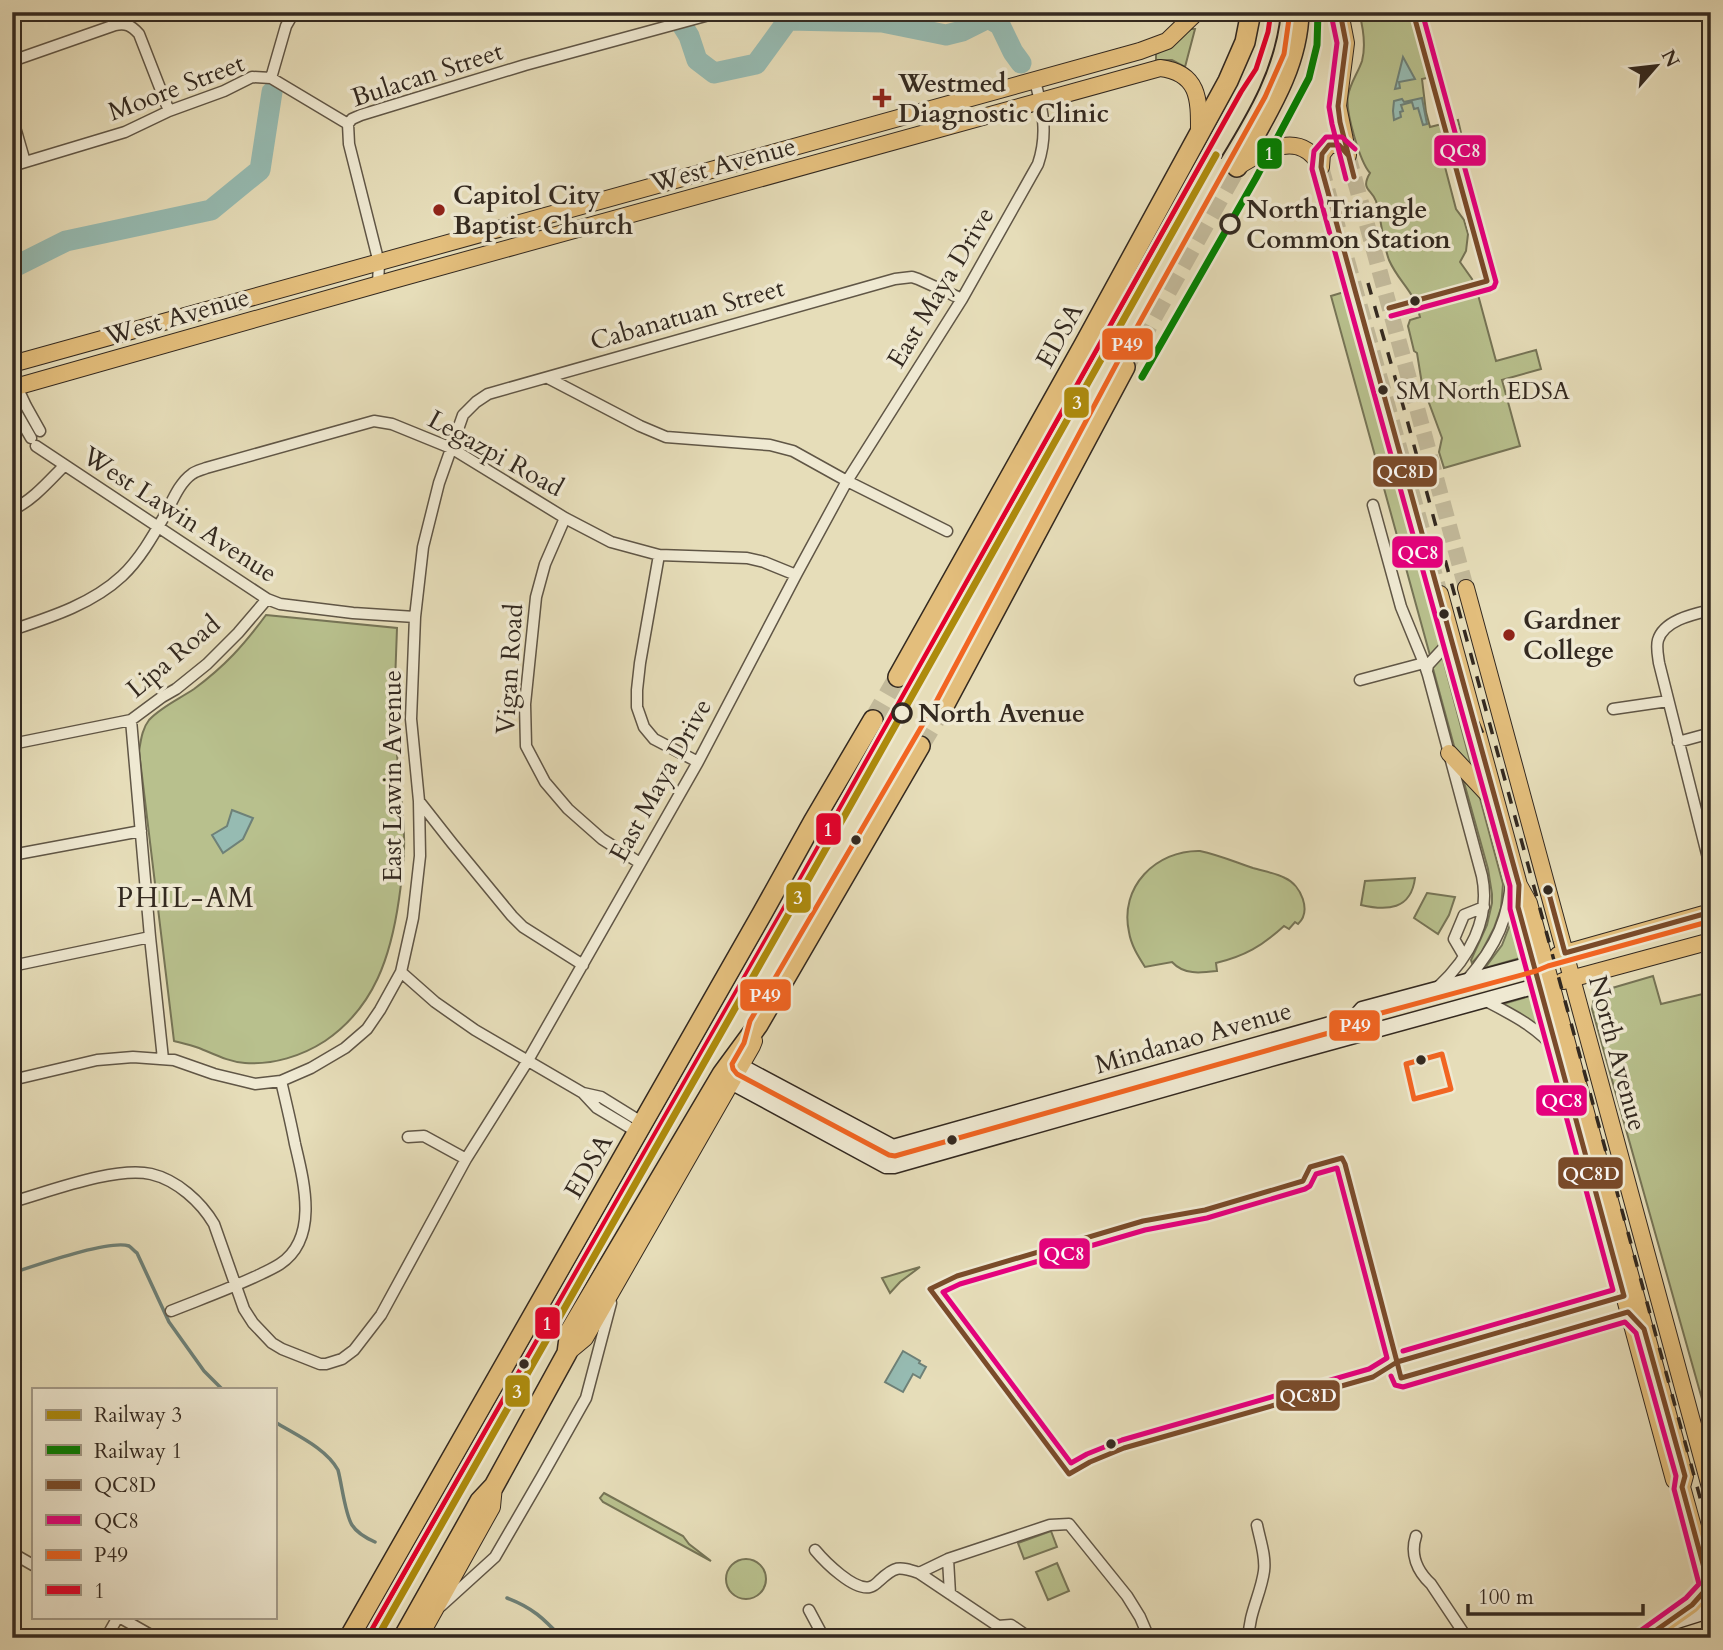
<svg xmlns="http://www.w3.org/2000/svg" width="1723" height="1650" font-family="Cardo,serif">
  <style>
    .green { fill: #b8c08d; stroke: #767456; stroke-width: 2 }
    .water { fill: #96bbb2; stroke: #6e8178; stroke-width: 2 }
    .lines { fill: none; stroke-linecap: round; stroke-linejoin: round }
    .stream { stroke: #6e8178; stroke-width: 3.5 }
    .river { stroke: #96bbb2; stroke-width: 21 }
    .primary-tunnel { stroke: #c2b99a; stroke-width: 16; stroke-dasharray: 16 8; stroke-linecap: butt }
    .highway-tunnel { stroke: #c2b99a; stroke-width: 19; stroke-dasharray: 19 10; stroke-linecap: butt }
    .street-casing { stroke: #605646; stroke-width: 13 }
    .secondary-casing { stroke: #332920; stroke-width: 17 }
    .primary-casing { stroke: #332920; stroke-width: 18 }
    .highway-casing { stroke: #332920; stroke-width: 22 }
    .street { stroke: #efe9d2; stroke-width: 10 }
    .secondary { stroke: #efe9d2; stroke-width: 14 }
    .primary { stroke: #e3be7c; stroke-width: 16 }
    .highway { stroke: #e3be7c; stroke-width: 19 }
    .tram { stroke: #332920; stroke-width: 2 }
    .rail { stroke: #332920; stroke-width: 3.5; stroke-dasharray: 12 12; stroke-linecap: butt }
    .bus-1-casing { stroke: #efe9d2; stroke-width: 10 }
    .bus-2-casing { stroke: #efe9d2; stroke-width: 10 }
    .bus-3-casing { stroke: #efe9d2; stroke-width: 10 }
    .bus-4-casing { stroke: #efe9d2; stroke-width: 10 }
    .bus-1 { stroke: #7a4b2a; stroke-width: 5 }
    .bus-2 { stroke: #e5007d; stroke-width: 5 }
    .bus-3 { stroke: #f26522; stroke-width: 5 }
    .bus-4 { stroke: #e4002b; stroke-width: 5 }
    .rail-1-casing { stroke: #efe9d2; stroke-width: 12 }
    .rail-2-casing { stroke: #efe9d2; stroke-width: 12 }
    .rail-1 { stroke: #ad8b0d; stroke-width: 7 }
    .rail-2 { stroke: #008000; stroke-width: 7 }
    .poi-dot { fill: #8f2418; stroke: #efe9d2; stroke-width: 2.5 }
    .stop-dot { fill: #efe9d2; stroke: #332920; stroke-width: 3.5 }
    .bus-dot { fill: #332920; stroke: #efe9d2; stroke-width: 2.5 }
    .labels { text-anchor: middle; stroke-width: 7; stroke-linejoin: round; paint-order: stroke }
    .bus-label { font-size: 24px; fill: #332920; stroke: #efe9d2; text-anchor: start }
    .street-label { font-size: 26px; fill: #332920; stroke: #efe9d2 }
    .poi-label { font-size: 26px; font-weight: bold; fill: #332920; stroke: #efe9d2; text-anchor: start }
    .stop-label { font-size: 26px; font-weight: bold; fill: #332920; stroke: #efe9d2; text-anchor: start }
    .neighbourhood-label { font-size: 28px; letter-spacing: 2px; fill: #332920; stroke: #efe9d2 }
    .line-badge { stroke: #efe9d2; stroke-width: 2.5 }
    .badge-label { font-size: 19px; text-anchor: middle; font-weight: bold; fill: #fff }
  </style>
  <rect width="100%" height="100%" fill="#e6ddb9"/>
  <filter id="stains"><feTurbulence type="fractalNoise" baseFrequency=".00286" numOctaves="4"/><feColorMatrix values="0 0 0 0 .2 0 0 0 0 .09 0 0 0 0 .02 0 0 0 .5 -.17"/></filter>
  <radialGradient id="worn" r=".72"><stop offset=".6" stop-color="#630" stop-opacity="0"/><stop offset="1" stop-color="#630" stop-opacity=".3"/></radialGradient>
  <path class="green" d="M1359 12H1423L1440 75 1422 79 1426 112 1430 127 1458 120 1462 137 1439 144 1456 209 1464 220 1468 234 1466 251 1460 262 1472 279 1477 291 1496 361 1536 350 1541 369 1502 380 1520 446 1444 468 1439 452 1442 438 1422 384 1417 353 1414 351 1408 326 1410 320 1420 317C1415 291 1399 283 1389 260 1382 241 1382 221 1376 201 1372 189 1360 190 1370 173 1360 162 1345 111 1348 96 1350 83 1358 73 1362 61 1366 46 1363 27 1359 12Z
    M1190 29H1195L1185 67 1172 60H1156V54L1170 46Z
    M1344 292 1441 648 1431 659 1331 296Z
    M266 615 397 628C396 660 394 692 395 724 396 761 403 798 404 836 405 857 402 878 399 899 391 955 375 1007 325 1041 302 1056 273 1065 245 1063 229 1062 214 1054 199 1048 191 1045 182 1043 174 1041L139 751C141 740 142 729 149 720 161 707 179 699 194 689 225 666 243 646 266 615Z
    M1442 655 1474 776 1457 757 1432 665Z
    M1460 768 1477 787 1503 884 1501 908 1494 928 1481 953 1472 963 1471 960 1487 925 1492 903V894L1488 869Z
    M1200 851C1219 855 1235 862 1253 868 1263 871 1275 873 1285 878 1301 885 1312 911 1298 924L1295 922 1289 929 1284 926C1262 946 1245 956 1216 963L1217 971C1200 973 1184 975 1172 962L1145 967C1138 956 1131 945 1129 932 1119 887 1156 850 1200 851Z
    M1415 878C1411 910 1387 911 1361 905L1365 881Z
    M1427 893 1455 897 1449 915 1438 934 1414 918Z
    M1515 912 1527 956 1485 968 1502 945Z
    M1653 976 1661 1004 1711 992V1431L1592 1009 1594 998 1602 991Z
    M1537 994 1548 1033 1503 1004Z
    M920 1267 900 1282 890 1293 882 1278Z
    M604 1493 683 1536 689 1544 711 1561 603 1502 600 1498Z
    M1051 1531 1057 1547 1024 1559 1018 1543Z
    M726 1579a20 20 0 1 1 40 0a20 20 0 1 1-40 0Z
    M1057 1563 1069 1591 1048 1600 1036 1572Z"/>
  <path class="water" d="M1403 57 1415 79 1399 82 1400 88 1395 89Z
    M1422 98 1427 124 1423 125 1418 108 1414 109 1412 102 1401 105 1403 111 1400 112 1401 117 1394 120 1393 111 1394 101 1402 99 1404 102Z
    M232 810 253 818 243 839 223 853 212 835 227 826Z
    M903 1351 920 1361 919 1363 926 1367 920 1378 913 1374 903 1392 885 1382Z"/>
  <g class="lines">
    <path class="stream" d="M12 1273C34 1266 110 1239 129 1246 132 1248 134 1251 137 1253L169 1322 204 1371 222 1389
      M275 1422C296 1435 326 1448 338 1470 342 1485 345 1514 352 1525 357 1533 366 1538 375 1542
      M507 1598C533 1608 543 1618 562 1638"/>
    <path class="river" d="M674 12 689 36 697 60 714 73 756 64 788 20 882 22 946 35 962 31 988 18 1000 25 1013 52 1021 63
      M12 268 66 241 211 210 260 170 272 92"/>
    <path class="primary-tunnel" d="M1348 155 1466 588
      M1321 167 1440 594"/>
    <path class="highway-tunnel" d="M1125 367 1237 167
      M873 720 898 677
      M920 746 945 704"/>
    <defs>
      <path id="street" d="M12 61 115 25C126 23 131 25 139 34L169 111
        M271 78 286 26 294 12
        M12 117 25 162
        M12 166 125 132 169 111 224 91 252 77 271 78 348 124
        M378 284 379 263 349 144 348 124 352 119 361 115 525 65 720 12
        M12 376 26 406 40 431
        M548 378 640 426 666 437 770 445 793 451 847 481 947 531
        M12 405 31 438
        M36 446 267 599 280 604 353 613 415 617
        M1373 505 1401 607 1424 663
        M12 510C33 500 48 482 64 466
        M565 518 545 564 536 597 525 704 526 746 545 782 568 809 602 839 640 863
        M659 555 640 663 637 690V707L644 727 654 739 698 762
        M1711 610C1694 614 1664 620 1658 640 1656 647 1658 656 1659 663L1711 870
        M12 630C51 617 92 604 122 576 140 559 153 536 165 515 172 502 179 483 192 474 196 471 201 470 206 468L374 421 392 424 451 448 565 518 611 542 659 555 747 558 764 562 796 575
        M1427 671 1428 665 1452 639
        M1360 680 1424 663 1428 675 1482 876C1491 919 1469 958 1438 987
        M1613 709 1668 701
        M131 720 150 937 163 1059
        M1678 742 1711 733
        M12 744 131 720 162 697 176 689 207 664 238 633 267 599
        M419 801 452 843 512 916 523 927 583 965
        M12 855 141 831
        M1464 956 1454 939 1464 915 1484 907
        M12 966 150 937
        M401 972 435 1002 475 1030 583 1093 597 1108 637 1132
        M1467 980C1497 945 1509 918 1512 873
        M1484 1000C1511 1014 1536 1026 1556 1050
        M12 1080 97 1060 133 1057 174 1060 214 1074 255 1084 281 1081 311 1068 345 1048 367 1029 380 1010 401 972 413 918 420 856 419 801 411 719 415 617 423 547 439 483 463 415 476 402 488 394 895 279 912 277 918 279 962 299
        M583 1093 601 1097 643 1123
        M408 1137 424 1136 466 1159
        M12 1202C48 1192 115 1166 151 1174 177 1180 201 1202 214 1224L244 1309 253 1323 272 1343 282 1349 320 1364H326L342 1359 354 1350 381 1315 466 1159 527 1062 698 762 796 575 847 481 962 299 1038 164C1048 134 1043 111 1035 81
        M171 1311C201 1299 232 1288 261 1274 267 1271 274 1268 280 1264 319 1238 304 1182 295 1144 291 1123 286 1102 281 1081
        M1416 1536C1410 1554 1417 1571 1431 1584L1467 1638
        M815 1550C825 1562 854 1591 870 1587 874 1586 876 1584 879 1581 895 1566 898 1566 919 1573L998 1626 1011 1625 1030 1638
        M12 1553 33 1565
        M948 1559 950 1594
        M919 1573 948 1559 1050 1525 1069 1524 1127 1596 1140 1617 1149 1638
        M441 1606 495 1557 542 1476 586 1398 611 1303
        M809 1610 824 1638
        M119 1617 156 1638
        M106 1638 118 1617
        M1249 1638C1248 1615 1261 1594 1264 1571 1266 1556 1260 1540 1257 1525"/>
      <path id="secondary" d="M741 1066 893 1147 1355 1017 1362 1009 1534 963
        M731 1082 886 1166H894L1285 1055 1540 985
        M1645 1638 1664 1625 1699 1614 1711 1609"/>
      <path id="primary" d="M1340 12 1346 43 1338 106 1348 155
        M1237 167C1264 151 1300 128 1321 167
        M1321 167 1322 154 1329 145H1339L1348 155
        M12 364 1140 51 1167 41 1197 12
        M12 388 397 279 1160 68C1201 73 1199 102 1199 135
        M1466 588 1711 1491
        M1440 594 1519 885 1529 903 1685 1476 1682 1487 1711 1592
        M1449 753 1495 802
        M1519 887 1518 907 1545 1005
        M1558 955 1711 912
        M1563 981 1711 941
        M1553 1033 1674 1480 1682 1487
        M567 1353 585 1338 752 1046 754 1041
        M1664 1625 1692 1605 1709 1586
        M419 1638 492 1507 494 1486"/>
      <path id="highway" d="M1237 167C1263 119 1298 69 1299 12
        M898 677 1084 345 1228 81 1245 42 1251 12
        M945 704 1125 367
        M349 1638 763 912 813 822 873 720
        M403 1638 480 1501 494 1486 567 1353 570 1331 722 1074 758 1025 920 746"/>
    </defs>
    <use href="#street" class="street-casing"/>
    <use href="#secondary" class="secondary-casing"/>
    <use href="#primary" class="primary-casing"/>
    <use href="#highway" class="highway-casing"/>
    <use href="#street" class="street"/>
    <use href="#secondary" class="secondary"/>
    <use href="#primary" class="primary"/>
    <use href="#highway" class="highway"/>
    <path class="tram" d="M1221 158C1249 112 1276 67 1281 12"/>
    <path class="rail" d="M1368 283 1406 416 1711 1538
      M1387 424 1448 653 1487 743"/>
    <defs>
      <path id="bus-1" d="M1340 12 1346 43 1338 106 1340 122 1354 177
        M1348 155 1339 145H1329L1322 154 1321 167 1519 885 1518 907 1624 1296 1397 1362
        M1389 308 1487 281 1413 12
        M1548 890 1565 953 1711 912
        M1342 1158 1345 1164 1397 1362 1373 1377 1124 1448 1090 1462 1069 1474 930 1289 957 1276 1143 1221 1205 1210 1303 1181 1310 1167Z
        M1397 1362 1401 1378 1628 1312 1644 1329 1685 1476 1682 1487 1709 1586 1692 1605 1645 1638"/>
      <path id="bus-2" d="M1331 14 1337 43 1329 107 1332 124 1346 179
        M1355 149 1342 137H1326L1314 151 1312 169 1510 886V909L1613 1290 1403 1351
        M1391 316 1490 289 1494 287 1496 282 1422 12
        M1337 1168 1387 1358 1369 1369 1122 1440 1087 1454 1071 1463 943 1292 960 1284 1145 1230 1207 1218 1305 1189 1310 1186 1316 1174Z
        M1391 1376 1395 1385 1403 1387 1625 1322 1636 1333 1676 1476 1674 1489 1699 1584 1686 1598 1640 1631"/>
      <path id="bus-3" d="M1290 12 1284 54 1265 97 1117 363 937 700 750 1021 744 1043 732 1064 733 1069 737 1074 889 1155 895 1156 1357 1025 1367 1017 1536 971 1548 966 1711 921
        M1442 1054 1451 1089 1414 1099 1406 1064Z"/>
      <path id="bus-4" d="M367 1638 783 910 1241 92 1256 69 1268 32 1271 12"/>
    </defs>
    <use href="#bus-1" class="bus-1-casing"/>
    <use href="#bus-2" class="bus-2-casing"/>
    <use href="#bus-3" class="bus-3-casing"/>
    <use href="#bus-4" class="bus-4-casing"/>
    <use href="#bus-1" class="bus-1"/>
    <use href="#bus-2" class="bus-2"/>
    <use href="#bus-3" class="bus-3"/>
    <use href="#bus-4" class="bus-4"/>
    <defs>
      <path id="rail-1" d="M377 1638 845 815 1216 155"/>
      <path id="rail-2" d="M1142 377 1256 178 1309 78 1317 45 1318 12"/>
    </defs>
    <use href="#rail-1" class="rail-1-casing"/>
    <use href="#rail-2" class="rail-2-casing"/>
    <use href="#rail-1" class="rail-1"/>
    <use href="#rail-2" class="rail-2"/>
  </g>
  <g class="poi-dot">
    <path d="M878.5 87.5h7v7h7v7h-7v7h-7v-7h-7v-7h7z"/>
    <circle cx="439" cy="210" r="7"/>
    <circle cx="1509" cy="635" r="7"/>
  </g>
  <g class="stop-dot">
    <circle cx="1230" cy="224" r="9"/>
    <circle cx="902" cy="713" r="9"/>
  </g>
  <g class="bus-dot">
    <circle cx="1415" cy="301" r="6"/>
    <circle cx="1383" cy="390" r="6"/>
    <circle cx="1444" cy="614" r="6"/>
    <circle cx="856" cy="840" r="6"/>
    <circle cx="1548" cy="890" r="6"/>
    <circle cx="1421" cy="1060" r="6"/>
    <circle cx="952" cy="1140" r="6"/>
    <circle cx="524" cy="1364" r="6"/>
    <circle cx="1111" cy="1444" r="6"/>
  </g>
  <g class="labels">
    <g class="bus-label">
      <text x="1396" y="399">SM North EDSA</text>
    </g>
    <g class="street-label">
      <text transform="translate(427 74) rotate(-18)" y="9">Bulacan Street</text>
      <text transform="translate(176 87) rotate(-21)" y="9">Moore Street</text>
      <text transform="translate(723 164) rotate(-15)" y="9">West Avenue</text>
      <text transform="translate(940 287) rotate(-59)" y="9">East Maya Drive</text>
      <text transform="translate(687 314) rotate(-16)" y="9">Cabanatuan Street</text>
      <text transform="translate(177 316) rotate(-16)" y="9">West Avenue</text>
      <text transform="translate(1059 335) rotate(-61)" y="9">EDSA</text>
      <text transform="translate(496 453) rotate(29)" y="9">Legazpi Road</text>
      <text transform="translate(180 514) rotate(33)" y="9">West Lawin Avenue</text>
      <text transform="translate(173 656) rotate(-40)" y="9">Lipa Road</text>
      <text transform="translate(509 669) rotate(-86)" y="9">Vigan Road</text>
      <text transform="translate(392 776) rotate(-90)" y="9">East Lawin Avenue</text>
      <text transform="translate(660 780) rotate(-61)" y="9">East Maya Drive</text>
      <text transform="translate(1193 1037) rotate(-16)" y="9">Mindanao Avenue</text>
      <text transform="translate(1618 1053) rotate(75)" y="9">North Avenue</text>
      <text transform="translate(588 1166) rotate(-60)" y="9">EDSA</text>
    </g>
    <g class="poi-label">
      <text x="898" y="92">Westmed<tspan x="898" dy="30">Diagnostic Clinic</tspan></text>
      <text x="453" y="204">Capitol City<tspan x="453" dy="30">Baptist Church</tspan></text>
      <text x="1523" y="629">Gardner<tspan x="1523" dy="30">College</tspan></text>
    </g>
    <g class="stop-label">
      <text x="1246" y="218">North Triangle<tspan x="1246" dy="30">Common Station</tspan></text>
      <text x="918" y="722">North Avenue</text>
    </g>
    <g class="neighbourhood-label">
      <text x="186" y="907">PHIL-AM</text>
    </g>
  </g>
  <g class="line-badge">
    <rect x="1433" y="134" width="54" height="33" rx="7" fill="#e5007d"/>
    <rect x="1256" y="137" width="27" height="33" rx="7" fill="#008000"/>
    <rect x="1101" y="327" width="53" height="34" rx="7" fill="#f26522"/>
    <rect x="1063" y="386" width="27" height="33" rx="7" fill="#ad8b0d"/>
    <rect x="1372" y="455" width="66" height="33" rx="7" fill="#7a4b2a"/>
    <rect x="1391" y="535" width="53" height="34" rx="7" fill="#e5007d"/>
    <rect x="815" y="812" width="27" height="34" rx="7" fill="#e4002b"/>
    <rect x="785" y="881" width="27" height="33" rx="7" fill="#ad8b0d"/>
    <rect x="739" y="978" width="53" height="34" rx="7" fill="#f26522"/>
    <rect x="1328" y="1009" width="53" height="33" rx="7" fill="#f26522"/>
    <rect x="1535" y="1084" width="53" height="33" rx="7" fill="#e5007d"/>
    <rect x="1557" y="1156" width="67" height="34" rx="7" fill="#7a4b2a"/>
    <rect x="1038" y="1237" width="53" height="33" rx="7" fill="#e5007d"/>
    <rect x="534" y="1306" width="27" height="34" rx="7" fill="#e4002b"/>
    <rect x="504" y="1374" width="27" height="34" rx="7" fill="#ad8b0d"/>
    <rect x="1275" y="1379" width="66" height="33" rx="7" fill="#7a4b2a"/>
  </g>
  <g class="badge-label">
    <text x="1460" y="157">QC8</text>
    <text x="1269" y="160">1</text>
    <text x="1127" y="351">P49</text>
    <text x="1077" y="409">3</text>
    <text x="1405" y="478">QC8D</text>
    <text x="1418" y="559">QC8</text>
    <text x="828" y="836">1</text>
    <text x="798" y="904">3</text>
    <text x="765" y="1002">P49</text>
    <text x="1355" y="1032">P49</text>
    <text x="1562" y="1107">QC8</text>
    <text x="1591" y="1180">QC8D</text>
    <text x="1064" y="1260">QC8</text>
    <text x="547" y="1330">1</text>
    <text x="517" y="1398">3</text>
    <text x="1308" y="1402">QC8D</text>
  </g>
  <rect width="1723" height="1650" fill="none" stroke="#e6ddb9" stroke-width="42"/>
  <rect x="14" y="14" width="1695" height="1622" fill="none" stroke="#332920" stroke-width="3.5"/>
  <rect x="21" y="21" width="1681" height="1608" fill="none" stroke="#332920" stroke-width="2"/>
  <rect x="32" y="1388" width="245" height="231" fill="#efe9d2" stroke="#a49c8b" stroke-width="2"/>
  <rect x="46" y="1410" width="35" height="10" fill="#ad8b0d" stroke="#a49c8b" stroke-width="2"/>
  <text x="94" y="1422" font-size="21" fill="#332920">Railway 3</text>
  <rect x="46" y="1445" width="35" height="10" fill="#008000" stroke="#a49c8b" stroke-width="2"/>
  <text x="94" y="1458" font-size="21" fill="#332920">Railway 1</text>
  <rect x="46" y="1480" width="35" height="10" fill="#7a4b2a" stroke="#a49c8b" stroke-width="2"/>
  <text x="94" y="1492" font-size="21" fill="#332920">QC8D</text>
  <rect x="46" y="1515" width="35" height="10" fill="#e5007d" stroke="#a49c8b" stroke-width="2"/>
  <text x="94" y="1528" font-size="21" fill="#332920">QC8</text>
  <rect x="46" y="1550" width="35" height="10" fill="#f26522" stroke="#a49c8b" stroke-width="2"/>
  <text x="94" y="1562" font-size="21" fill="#332920">P49</text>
  <rect x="46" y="1585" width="35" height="10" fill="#e4002b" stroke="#a49c8b" stroke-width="2"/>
  <text x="94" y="1598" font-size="21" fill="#332920">1</text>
  <g transform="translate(1656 66) rotate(62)" stroke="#efe9d2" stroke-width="5" paint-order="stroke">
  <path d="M0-5L12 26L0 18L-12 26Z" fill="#332920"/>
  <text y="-10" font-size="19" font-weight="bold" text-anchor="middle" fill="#332920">N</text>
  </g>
  <path d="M1468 1604v10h175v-10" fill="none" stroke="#332920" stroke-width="3.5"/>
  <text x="1478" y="1604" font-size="21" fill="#332920" stroke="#efe9d2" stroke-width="5" paint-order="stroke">100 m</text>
  <rect width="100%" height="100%" filter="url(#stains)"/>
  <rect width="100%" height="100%" fill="url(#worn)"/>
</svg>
